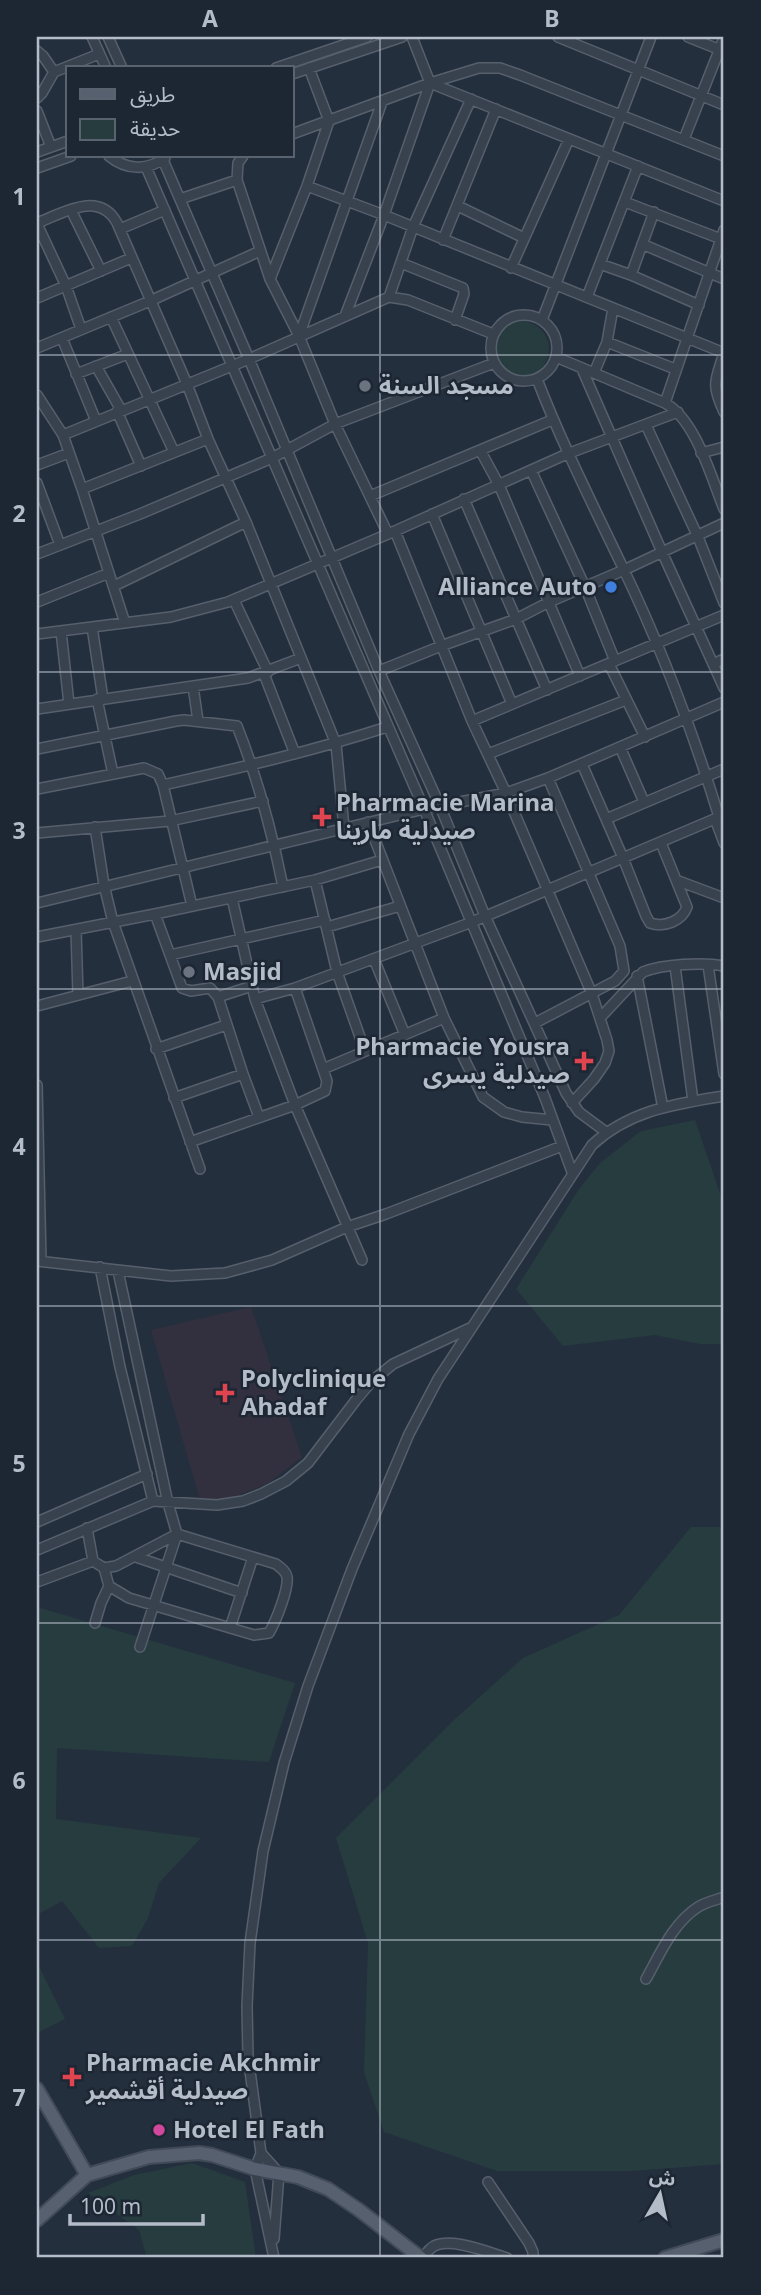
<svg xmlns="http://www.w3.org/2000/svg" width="761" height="2295" font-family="'Noto Sans','Noto Sans Arabic',sans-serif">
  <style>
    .medical { fill: #32303f }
    .green { fill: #263c3f }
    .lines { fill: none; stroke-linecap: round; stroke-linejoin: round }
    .minor-casing { stroke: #565f6c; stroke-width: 12 }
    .major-casing { stroke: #414a57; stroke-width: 16 }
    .minor { stroke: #38414e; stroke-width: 9 }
    .major { stroke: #56606e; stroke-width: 12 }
    .grid { fill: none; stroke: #b4bcc9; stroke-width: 2; stroke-opacity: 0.55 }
    .worship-dot { fill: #6b7280; stroke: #1d2633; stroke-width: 2.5 }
    .shop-dot { fill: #3f7fe0; stroke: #1d2633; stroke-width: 2.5 }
    .health-dot { fill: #e0444e; stroke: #1d2633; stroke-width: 2.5 }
    .hotel-dot { fill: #d1479c; stroke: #1d2633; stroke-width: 2.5 }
    .labels { text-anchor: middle; stroke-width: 5; stroke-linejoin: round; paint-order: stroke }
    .poi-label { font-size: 24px; font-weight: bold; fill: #b4bcc9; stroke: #1d2633; text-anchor: start }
    .neatline { fill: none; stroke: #b4bcc9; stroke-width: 2.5 }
    .grid-label { font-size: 23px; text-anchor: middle; font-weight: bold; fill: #b4bcc9 }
  </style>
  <rect width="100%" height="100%" fill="#242f3e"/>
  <path class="medical" d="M251 1307 302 1457 267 1484 229 1499 200 1500 151 1330Z"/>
  <path class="green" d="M493 349a28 28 0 1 1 56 0a28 28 0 1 1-56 0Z
    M695 1120 724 1205V1344H700L655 1335 563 1346 516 1289 579 1189 600 1163 641 1131Z
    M691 1527H724V2164L632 2171H497L384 2132 364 2072 368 1943 336 1838 455 1719 523 1658 619 1615Z
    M37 1607 295 1683 269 1762 57 1748 56 1819 201 1838 159 1883 148 1918 132 1946 99 1948 62 1901 37 1915Z
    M37 1962 65 2019 37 2033Z
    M192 2163 245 2182 256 2258H156L146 2255 139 2230 88 2193 134 2175Z"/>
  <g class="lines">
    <defs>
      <path id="minor" d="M92 37 106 68
        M108 37 122 68
        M558 37 724 105
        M688 37 723 51
        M37 51 43 56 54 72
        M276 68 367 37
        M292 74 402 37
        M430 83 724 201
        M37 98 42 93 54 72 99 54
        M37 111 51 147
        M292 134 430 83 479 68H500L520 75 724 156
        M684 139 724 38
        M37 152 68 141
        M109 156C126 170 147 171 165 158
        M163 160 249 359 379 671 440 806 485 916 566 1093 579 1112 606 1132
        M146 167 424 809 545 1098 572 1172
        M37 168 71 156
        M237 180 270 279 299 336 335 424 388 534
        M307 186 384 215 724 353
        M180 199 237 180 238 163 243 156
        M625 202 721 239
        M458 206 524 238
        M71 210 101 271
        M37 223C63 213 99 190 117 223L187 384 208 439 246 522 336 744 344 828
        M37 224 66 286 81 329
        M120 229 165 210
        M443 240 496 109
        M642 244 724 279
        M401 263 463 288 464 294 455 320
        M600 264 631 275 699 305
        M511 268 569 139
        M631 275 654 212
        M270 279 307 186 329 121 309 68
        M389 297 413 227 471 99
        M587 297 638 166
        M37 298 131 258
        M491 348a33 33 0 1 1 66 0a33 33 0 1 1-66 0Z
        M345 316 384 215 430 83 412 37
        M111 317 174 452
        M542 320 651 37
        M299 336 382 102
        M62 338 96 421
        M607 342 675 369
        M37 348 150 301 260 251
        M724 353C715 381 711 384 724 412
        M556 357 665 403C696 420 711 477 724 509
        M96 366 121 410
        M582 369 662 552 724 688
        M594 373 607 342 613 308
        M76 374 128 354
        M537 379C562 444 593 505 623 568 662 649 693 732 719 817
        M37 395 63 435 82 489 125 623
        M665 403 724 230
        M117 411 141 466
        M646 425 698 537 724 603
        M63 435 249 359 389 297 408 300 493 334
        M480 450 499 485 580 676
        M701 453 724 447
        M37 465 69 453
        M531 470 585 587 615 661
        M37 483 60 545
        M82 489 208 439
        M370 496 552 420
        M464 499 547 690
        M432 514 512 704
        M395 531 472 721 506 793 592 994 607 1040 609 1051 605 1063 594 1079 572 1103
        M37 554 140 514 272 458 335 424 494 363
        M114 586 246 522
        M234 600 268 672
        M37 602 109 573
        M92 627 103 699
        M61 631 69 704
        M37 634 171 617 228 602 395 531 567 454 678 412
        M609 664 645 737
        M713 664 724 659
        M379 671 441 646 516 619 549 602 624 570 724 523
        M264 674 295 754
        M193 686 198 721
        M97 699 113 774
        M37 709 248 678 301 658
        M472 721 724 615
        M620 747 644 802
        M37 749 176 721 184 720 237 726C258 779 272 832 283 887
        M488 754 626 700
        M582 764 623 858 646 916 650 923C664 928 682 921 687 907L661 843
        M163 785C239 768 313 751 387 727
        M37 789 144 768 158 774 163 785 192 906
        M606 819 724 769
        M715 819 724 843
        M368 822 444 1018 483 1097 504 1112 522 1117 552 1120
        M95 827 104 885 113 922 200 1169
        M37 833 170 821 263 801
        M315 880 337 972 365 1051
        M676 880 724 898
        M232 898 255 999 295 1105 362 1260
        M37 903 424 809 506 793 548 778 724 702
        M155 914 182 988 191 991 210 988 218 997 243 1074 259 1117
        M327 927 400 906
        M76 930 78 995
        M37 937 155 914 315 880 382 860
        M170 955 325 920
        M374 959 405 1035
        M708 965 724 1074
        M675 966 693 1101
        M637 976 663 1108
        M218 997 252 986
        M255 999 295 988 472 922 724 815
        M37 1006 132 981
        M600 1018 643 972C663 964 703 962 724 966
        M535 1023 615 981 624 971 620 946 548 778
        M156 1049 226 1025
        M323 1069 444 1018
        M37 1085 41 1261
        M174 1098 243 1074
        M190 1142 295 1105 325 1091 327 1081 295 988
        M37 1261 171 1276 225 1273 272 1260 347 1227 386 1214 562 1146
        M100 1267 120 1367 153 1501
        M37 1522 147 1474
        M87 1528 93 1561
        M37 1550 153 1501 217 1505 243 1501 261 1494 286 1481 308 1463 356 1400 372 1381 393 1364 470 1328
        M136 1557 242 1593
        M104 1568 109 1586 129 1598 254 1635 269 1633C275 1623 289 1589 287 1577 286 1571 281 1568 276 1564L177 1534 168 1503 118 1271
        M37 1582 93 1561 104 1568 116 1566 177 1534
        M95 1623 101 1603 109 1586
        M230 1628 253 1557
        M140 1647 177 1534
        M646 1979C660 1954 673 1923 698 1907 706 1902 716 1900 724 1897
        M261 2153 279 2173 274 2239
        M488 2182 529 2243 533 2252V2258
        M274 2258 255 2169 261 2153 248 2056 247 2006 250 1943 263 1851 284 1763 308 1686 352 1569 409 1434 438 1379 592 1145C630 1110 675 1104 724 1096
        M423 2258C424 2258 429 2249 430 2249 445 2234 490 2253 507 2258"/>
      <path id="major" d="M37 2089 87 2175
        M37 2220 87 2175 149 2157 199 2153 212 2155 255 2169 298 2177 328 2189 359 2210 421 2258
        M665 2258 724 2240"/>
    </defs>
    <use href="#minor" class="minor-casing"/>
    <use href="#major" class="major-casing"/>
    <use href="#minor" class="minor"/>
    <use href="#major" class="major"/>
  </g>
  <path class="grid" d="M380 37V2258M37 355H724M37 672H724M37 989H724M37 1306H724M37 1623H724M37 1940H724"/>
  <g class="worship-dot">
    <circle cx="365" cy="386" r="7"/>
    <circle cx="189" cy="972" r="7"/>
  </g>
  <circle class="shop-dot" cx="611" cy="587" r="7"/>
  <g class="health-dot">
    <path d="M318.5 806.5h7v7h7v7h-7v7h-7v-7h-7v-7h7z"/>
    <path d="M580.5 1050.5h7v7h7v7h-7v7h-7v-7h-7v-7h7z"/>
    <path d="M221.5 1382.5h7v7h7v7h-7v7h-7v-7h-7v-7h7z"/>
    <path d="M68.5 2066.5h7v7h7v7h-7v7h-7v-7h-7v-7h7z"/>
  </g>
  <circle class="hotel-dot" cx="159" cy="2130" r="7"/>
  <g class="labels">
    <g class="poi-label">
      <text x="379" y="394">مسجد السنة</text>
      <text x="597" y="595" text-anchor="end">Alliance Auto</text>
      <text x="336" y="811">Pharmacie Marina<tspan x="336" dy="28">صيدلية مارينا</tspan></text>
      <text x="203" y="980">Masjid</text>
      <text x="570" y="1055" text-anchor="end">Pharmacie Yousra<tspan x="570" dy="28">صيدلية يسرى</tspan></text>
      <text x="241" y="1387">Polyclinique<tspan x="241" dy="28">Ahadaf</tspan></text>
      <text x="86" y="2071">Pharmacie Akchmir<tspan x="86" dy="28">صيدلية أقشمير</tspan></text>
      <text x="173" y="2138">Hotel El Fath</text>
    </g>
  </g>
  <rect width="761" height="2295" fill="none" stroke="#1d2633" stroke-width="77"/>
  <rect x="66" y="66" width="228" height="91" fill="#1d2633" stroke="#59626f" stroke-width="2"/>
  <rect x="80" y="89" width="35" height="10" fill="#56606e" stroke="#59626f" stroke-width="2"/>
  <text x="130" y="102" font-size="21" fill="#b4bcc9">طريق</text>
  <rect x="80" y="119" width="35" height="21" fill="#263c3f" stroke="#59626f" stroke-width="2"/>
  <text x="130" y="136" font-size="21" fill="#b4bcc9">حديقة</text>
  <g transform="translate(660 2194) rotate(9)" stroke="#1d2633" stroke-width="5" paint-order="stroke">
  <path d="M0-5L12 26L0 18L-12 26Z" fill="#b4bcc9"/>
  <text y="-10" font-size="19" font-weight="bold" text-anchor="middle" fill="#b4bcc9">ش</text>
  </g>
  <path d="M70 2214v10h133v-10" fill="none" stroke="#b4bcc9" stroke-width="3.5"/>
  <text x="80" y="2214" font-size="21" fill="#b4bcc9" stroke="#1d2633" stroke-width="5" paint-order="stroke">100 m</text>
  <rect x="38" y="38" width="684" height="2218" class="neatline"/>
  <g class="grid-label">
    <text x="210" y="27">A</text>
    <text x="552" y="27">B</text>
    <text x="19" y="205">1</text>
    <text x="19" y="522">2</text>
    <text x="19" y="839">3</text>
    <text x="19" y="1155">4</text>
    <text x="19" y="1472">5</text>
    <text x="19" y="1789">6</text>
    <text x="19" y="2106">7</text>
  </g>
</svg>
